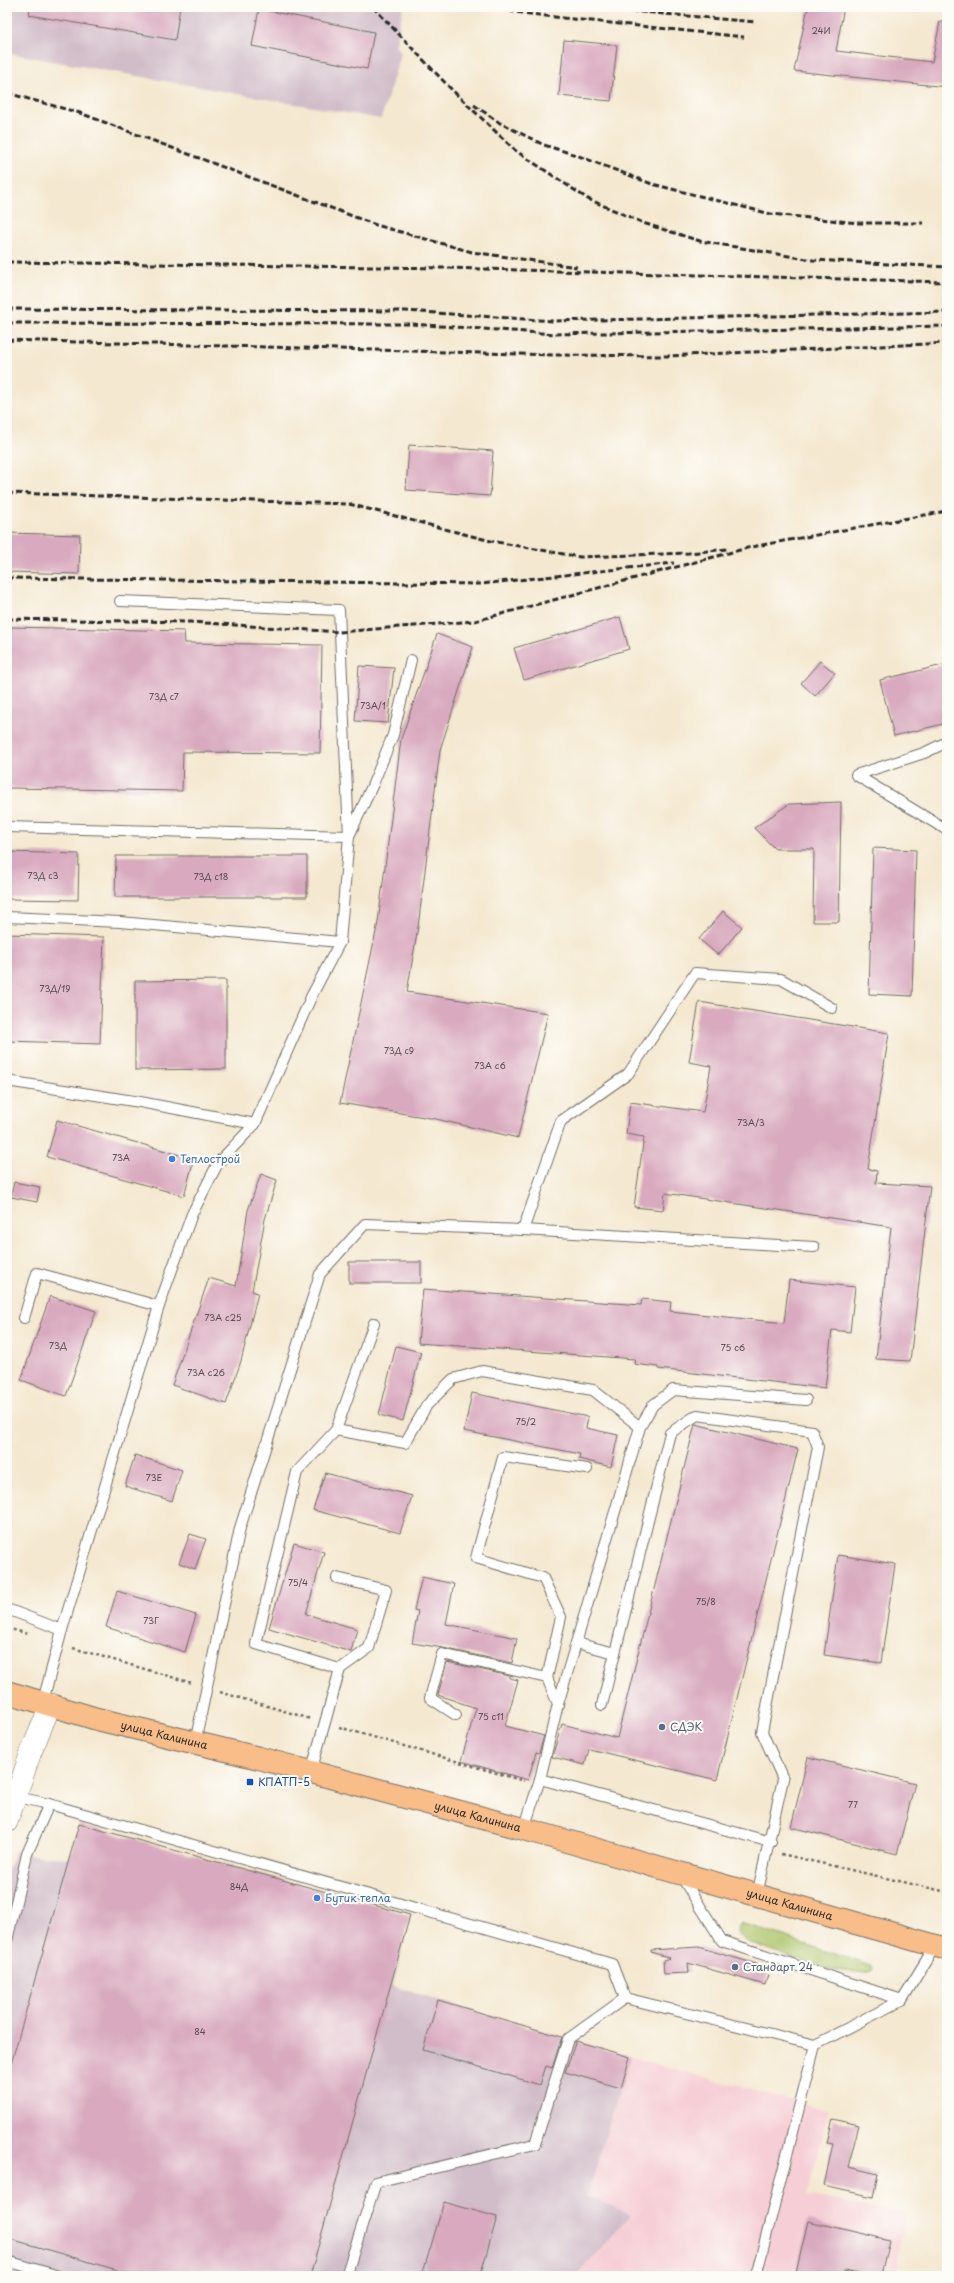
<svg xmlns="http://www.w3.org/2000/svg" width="954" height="2283" viewBox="0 0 954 2283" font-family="'Playpen Sans',sans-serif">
  <rect width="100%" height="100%" fill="#fdfcf7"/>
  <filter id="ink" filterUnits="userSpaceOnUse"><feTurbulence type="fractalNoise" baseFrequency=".025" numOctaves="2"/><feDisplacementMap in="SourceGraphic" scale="8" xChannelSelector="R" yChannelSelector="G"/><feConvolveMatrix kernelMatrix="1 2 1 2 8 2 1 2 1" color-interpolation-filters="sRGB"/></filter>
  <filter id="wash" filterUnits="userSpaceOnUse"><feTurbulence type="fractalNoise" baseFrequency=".012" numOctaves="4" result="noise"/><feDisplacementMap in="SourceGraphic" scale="16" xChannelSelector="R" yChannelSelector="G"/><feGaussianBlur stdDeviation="0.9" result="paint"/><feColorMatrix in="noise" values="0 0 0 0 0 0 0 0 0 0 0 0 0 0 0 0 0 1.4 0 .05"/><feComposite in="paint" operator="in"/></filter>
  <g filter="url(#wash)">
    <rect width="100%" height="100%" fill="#f4e8d0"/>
    <polygon fill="#f6cfd6" points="630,2057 829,2111 807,2195 905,2214 896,2276 576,2276 631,2214 587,2196"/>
    <g fill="#d1bdc9">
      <polygon points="7,7 403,7 396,44 401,53 381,119 7,53"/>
      <polygon points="14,1851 37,1856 69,1858 402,1951 392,1986 630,2057 587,2196 631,2214 576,2276 7,2276 7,1873"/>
    </g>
    <path fill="#adc469" stroke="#6c784a" d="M741 1923 872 1966 873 1970C852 1984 773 1950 748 1942L736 1933Z"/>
    <g id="blocks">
      <g fill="#d9aabf">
        <polygon points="30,7 180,7 175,40 29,15"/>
        <polygon points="808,7 844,7 836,51 932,62 940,22 947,22 947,87 794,71"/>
        <polygon points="259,9 374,32 367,69 252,46"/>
        <polygon points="564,40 617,45 611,101 559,96"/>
        <polygon points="409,445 493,451 490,496 406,490"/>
        <polygon points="7,533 80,535 79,574 7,572"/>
        <polygon points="620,617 629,649 524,680 514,648"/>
        <polygon points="11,627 184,631 185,643 322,645 320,753 183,752 182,791 8,788 7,640 10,640"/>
        <polygon points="437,634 473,647 440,750 418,927 407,992 548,1013 518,1138 436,1119 340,1103 378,922 401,739"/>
        <polygon points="820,661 835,673 815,696 801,683"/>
        <polygon points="947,664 947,723 894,736 880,680"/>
        <polygon points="359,666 394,668 388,723 355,721"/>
        <polygon points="841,802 839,922 813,922 814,849 775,849 754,828 789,804"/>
        <polygon points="873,848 916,850 912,996 869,994"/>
        <polygon points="7,852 79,854 78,900 7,899"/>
        <polygon points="116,856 307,856 307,897 115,897"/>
        <polygon points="723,911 742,927 718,955 699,939"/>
        <polygon points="7,934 104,937 100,1044 7,1041"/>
        <polygon points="226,980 226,1069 135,1070 135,981"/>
        <polygon points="699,1002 889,1033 868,1169 877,1171 876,1183 930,1186 910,1361 876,1359 891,1227 665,1193 663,1210 634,1207 644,1137 626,1134 630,1102 703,1112 711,1066 689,1062"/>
        <polygon points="57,1120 194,1159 184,1196 47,1157"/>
        <polygon points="261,1174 277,1180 265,1219 252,1291 258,1293 241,1361 226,1404 172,1385 209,1278 236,1286 248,1210"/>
        <polygon points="14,1182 40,1187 37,1202 11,1197"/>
        <rect x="349" y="1262" width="72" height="21"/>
        <polygon points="789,1280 855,1287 850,1332 832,1330 825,1388 658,1369 658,1367 634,1364 635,1359 418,1343 423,1289 641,1305 642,1299 671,1302 670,1311 784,1323"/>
        <polygon points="50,1296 96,1311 66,1396 21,1380"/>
        <polygon points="396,1346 421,1352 403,1421 379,1415"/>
        <polygon points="472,1393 588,1417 586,1428 618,1435 611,1467 579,1459 580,1454 464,1431"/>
        <polygon points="695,1424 798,1449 717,1780 589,1749 585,1765 552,1757 562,1724 617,1738"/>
        <polygon points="135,1455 182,1470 172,1501 125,1486"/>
        <polygon points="325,1473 412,1496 400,1533 313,1510"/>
        <polygon points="190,1534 206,1539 195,1569 179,1563"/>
        <polygon points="294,1543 324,1552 306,1614 357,1629 351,1652 269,1628"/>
        <polygon points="838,1555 895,1564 881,1663 824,1655"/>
        <polygon points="422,1577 454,1584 446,1624 517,1638 512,1663 443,1648 412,1643 418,1611 414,1610"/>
        <polygon points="117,1591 196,1615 185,1652 106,1627"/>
        <polygon points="447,1662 510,1676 510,1678 518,1680 505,1726 544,1736 539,1753 536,1752 528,1780 461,1761 476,1708 438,1695"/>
        <polygon points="808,1757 915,1783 897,1854 791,1827"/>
        <polygon points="79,1824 410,1915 310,2276 138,2276 7,2238 7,2078"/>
        <polygon points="698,1947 770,1968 765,1985 688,1963 689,1973 664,1974 663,1960 670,1958 651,1952 651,1950"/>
        <polygon points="438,2000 562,2037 552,2068 546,2066 540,2085 423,2050"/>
        <polygon points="576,2041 630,2057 621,2088 565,2072"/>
        <polygon points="833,2119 859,2125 848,2167 878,2174 873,2197 824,2186 833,2143 827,2142"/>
        <polygon points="444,2202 497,2217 480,2276 422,2276"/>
        <polygon points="808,2221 889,2240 881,2276 866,2276 845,2271 843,2276 808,2276 796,2273"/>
      </g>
    </g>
  </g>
  <g filter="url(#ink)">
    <use href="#blocks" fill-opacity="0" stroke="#716d65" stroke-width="1"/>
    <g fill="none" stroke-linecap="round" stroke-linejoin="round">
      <defs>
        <g id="lane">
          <polyline points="120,601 339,610 349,836"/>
          <polyline points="947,742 924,753 856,775 947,830"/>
          <polyline points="7,827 349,836 340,942 312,995 255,1124 218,1163 192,1214 159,1306 62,1630 43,1701"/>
          <polyline points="350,834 373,784 393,735 411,660"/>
          <polyline points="7,917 120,922 340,942"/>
          <polyline points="7,1081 140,1102 255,1124"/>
          <polyline points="523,1230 814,1247"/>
          <polyline points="24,1318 37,1273 159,1306"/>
          <polyline points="336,1430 405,1443 427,1405 453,1379 482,1371 593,1390 640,1427"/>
          <polyline points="337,1578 386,1590 369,1648 340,1669"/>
          <polyline points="7,1609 62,1630"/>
          <polyline points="576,1643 615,1653"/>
          <polyline points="547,1678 561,1617 543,1578 476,1558 503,1457 587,1469"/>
          <polyline points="602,1705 670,1433 697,1415 812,1431 818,1447 762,1732 783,1779 757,1895"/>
          <polyline points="456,1715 430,1698 442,1654 547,1678 558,1704"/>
          <polyline points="195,1743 240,1528 320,1274 365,1224 523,1230 561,1121 628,1074 695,973 781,979 832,1008"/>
          <polyline points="311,1772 340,1669 256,1644 297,1472 336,1430 374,1323"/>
          <polyline points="540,1779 771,1842"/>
          <polyline points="13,1796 49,1804 612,1964 625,1998 815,2045"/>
          <polyline points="524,1829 540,1779 558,1704 640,1427 653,1405 673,1390 806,1400"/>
          <polyline points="681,1876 722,1941 902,2000"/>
          <polyline points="7,1941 27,1854 49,1804"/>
          <polyline points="7,2261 59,2276"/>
          <polyline points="346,2276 376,2182 535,2144 568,2039 625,1998"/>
          <polyline points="756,2276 815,2045 902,2000 935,1946"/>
        </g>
        <polyline id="street" points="7,1822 31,1752 51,1704"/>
        <g id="primary">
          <path id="s1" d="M7 1692 97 1719 259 1758 524 1829 947 1949"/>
        </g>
      </defs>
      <use href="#lane" stroke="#716d65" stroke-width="12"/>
      <use href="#street" stroke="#716d65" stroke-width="22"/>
      <use href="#primary" stroke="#716d65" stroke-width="24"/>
      <g stroke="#716d65" stroke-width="2.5" stroke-dasharray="3 3" stroke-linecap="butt">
        <polyline points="7,1628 28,1634"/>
        <polyline points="73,1648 192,1683"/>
        <polyline points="220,1692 311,1719"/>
        <polyline points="339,1727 524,1781"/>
        <polyline points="781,1854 947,1892"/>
      </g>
      <use href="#lane" stroke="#fff" stroke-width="10"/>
      <use href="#street" stroke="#fff" stroke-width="21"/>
      <use href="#primary" stroke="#f8bd88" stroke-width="22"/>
      <g stroke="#2b2b2b" stroke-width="3" stroke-dasharray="6 3" stroke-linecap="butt">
        <polyline points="373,7 453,91 516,151 588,199 646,224 700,241 813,260 947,267"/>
        <polyline points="500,7 514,12 563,18 744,37"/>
        <polyline points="586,7 755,22"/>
        <polyline points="7,93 80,113 376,225 472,252 577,267"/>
        <polyline points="474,105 500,123 544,145 576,155 652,184 771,214 859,223 923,223"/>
        <polyline points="7,262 447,268 947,282"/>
        <polyline points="7,309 406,311 554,321 947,312"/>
        <polyline points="7,323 411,324 555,334 947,326"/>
        <polyline points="7,340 557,355 666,356 947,343"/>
        <polyline points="7,493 349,504 491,541 580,557 689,553 727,549"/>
        <polyline points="7,578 481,584 674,563"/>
        <polyline points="7,619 191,622 339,632 475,621 751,547 947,511"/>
      </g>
    </g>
  </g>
  <g fill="#3f7fe0" stroke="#fdfcf7" stroke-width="1.5">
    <circle cx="172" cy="1159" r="4"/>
    <circle cx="317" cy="1898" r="4"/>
  </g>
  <g fill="#5c6f8a" stroke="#fdfcf7" stroke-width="1.5">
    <circle cx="662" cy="1727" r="4"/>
    <circle cx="735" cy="1967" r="4"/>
  </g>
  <rect fill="#1a4fb4" stroke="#fdfcf7" stroke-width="1.5" x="246" y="1778" width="8" height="8" rx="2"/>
  <g text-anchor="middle" stroke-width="4" stroke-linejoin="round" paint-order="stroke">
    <g font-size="9" fill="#564b50">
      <text x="821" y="34">24И</text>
      <text x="164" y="700">73Д с7</text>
      <text x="373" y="709">73А/1</text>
      <text x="43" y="879">73Д с3</text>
      <text x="211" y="880">73Д с18</text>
      <text x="55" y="992">73Д/19</text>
      <text x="399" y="1054">73Д с9</text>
      <text x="490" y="1069">73А с6</text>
      <text x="751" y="1126">73А/3</text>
      <text x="121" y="1161">73А</text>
      <text x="223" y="1321">73А с25</text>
      <text x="58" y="1349">73Д</text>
      <text x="733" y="1351">75 с6</text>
      <text x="206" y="1376">73А с26</text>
      <text x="526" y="1425">75/2</text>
      <text x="154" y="1481">73Е</text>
      <text x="298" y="1586">75/4</text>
      <text x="706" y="1605">75/8</text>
      <text x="151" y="1624">73Г</text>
      <text x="491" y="1720">75 с11</text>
      <text x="853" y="1808">77</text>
      <text x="239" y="1890">84Д</text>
      <text x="200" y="2035">84</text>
    </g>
    <g font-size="11" fill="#366cbe" stroke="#fdfcf7" text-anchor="start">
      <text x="180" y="1163">Теплострой</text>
      <text x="325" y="1902">Бутик тепла</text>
    </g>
    <g font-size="11" fill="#4e5e75" stroke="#fdfcf7" text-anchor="start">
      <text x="670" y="1731">СДЭК</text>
      <text x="743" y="1971">Стандарт 24</text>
    </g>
    <g font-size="11" fill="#2b2b2b" stroke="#fdfcf7">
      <text dy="4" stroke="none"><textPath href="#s1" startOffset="163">улица Калинина</textPath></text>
      <text dy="4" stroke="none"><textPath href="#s1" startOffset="487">улица Калинина</textPath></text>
      <text dy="4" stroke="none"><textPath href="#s1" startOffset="811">улица Калинина</textPath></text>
    </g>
    <g font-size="11" fill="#164399" stroke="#fdfcf7" text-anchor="start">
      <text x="258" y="1786">КПАТП-5</text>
    </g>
  </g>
  <rect width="954" height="2283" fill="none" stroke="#fdfcf7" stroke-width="24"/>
</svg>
